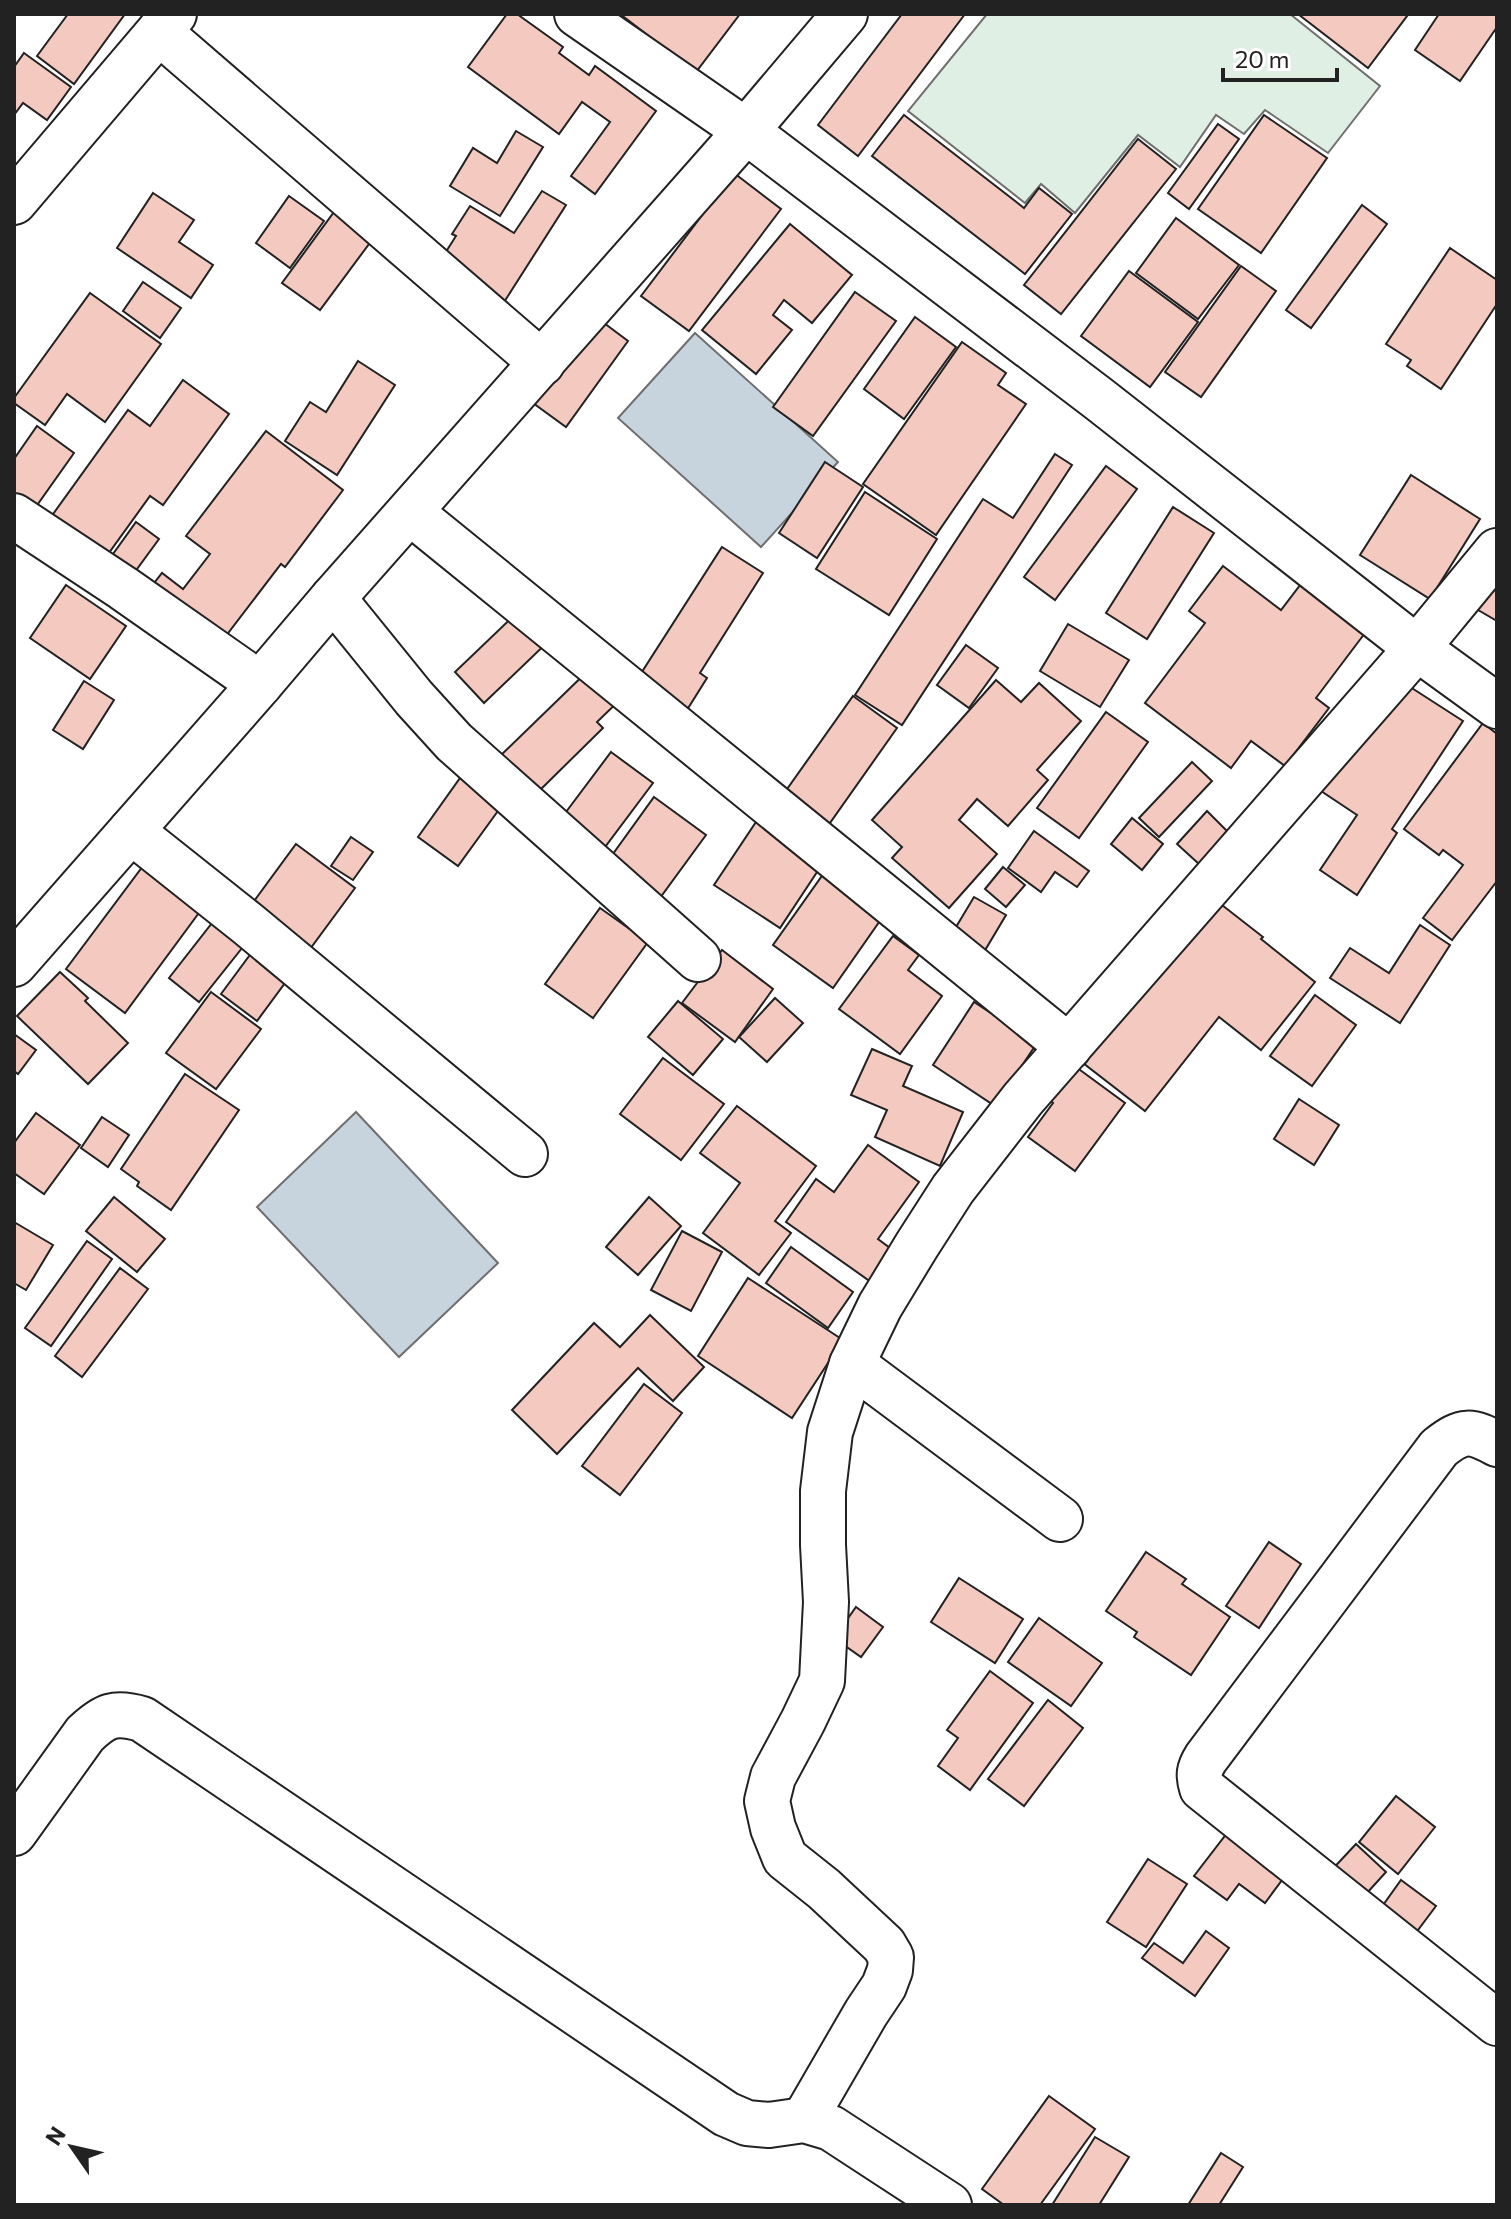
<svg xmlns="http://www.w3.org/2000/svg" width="1511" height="2219" viewBox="0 0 1511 2219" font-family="Commissioner,sans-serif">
  <rect width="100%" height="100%" fill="#fff"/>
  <polygon fill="#e0efe3" stroke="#6f6f6f" stroke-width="2" points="987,14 1290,14 1380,86 1328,153 1265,110 1244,134 1216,115 1180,167 1138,135 1075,213 1041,184 1025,203 908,111"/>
  <g fill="#c7d3dd" stroke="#6f6f6f" stroke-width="2">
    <polygon points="695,333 838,462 761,547 618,418"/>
    <polygon points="356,1112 498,1263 399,1357 257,1207"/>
  </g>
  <g fill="#f3c9c0" stroke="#222" stroke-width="2">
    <polygon points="68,14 125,14 74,84 37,56"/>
    <polygon points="507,14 517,14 563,47 559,53 589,75 595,66 656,111 595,194 571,176 610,122 582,102 559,134 468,67"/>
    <polygon points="620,14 740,14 696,72"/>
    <polygon points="902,14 965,14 858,156 818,125"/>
    <polygon points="1298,14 1405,14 1407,16 1368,68"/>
    <polygon points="1439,14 1497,14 1497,27 1460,81 1415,50"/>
    <polygon points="24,53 71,87 47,120 23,103 14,115 14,67"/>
    <polygon points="904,115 1024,208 1039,188 1072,214 1025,274 872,156"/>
    <polygon points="1264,115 1327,158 1261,253 1198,209"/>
    <polygon points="1218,124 1239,139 1189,209 1168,193"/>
    <polygon points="516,131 543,147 500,216 450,186 473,148 497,163"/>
    <polygon points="1138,139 1176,169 1061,314 1024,285"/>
    <polygon points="734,173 781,209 689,331 641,296"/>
    <polygon points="542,191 566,205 499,310 435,269 456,236 452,234 470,206 514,233"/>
    <polygon points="153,193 194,220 179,242 213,265 191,298 117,248"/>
    <polygon points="289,196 324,221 290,268 256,243"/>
    <polygon points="1362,205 1387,224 1311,328 1286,310"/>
    <polygon points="334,212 372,240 320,310 282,283"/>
    <polygon points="1176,218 1239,265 1198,319 1136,273"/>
    <polygon points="790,224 852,275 812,323 784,300 773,315 792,330 756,374 702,330"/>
    <polygon points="1450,248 1497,280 1497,304 1441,389 1407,366 1411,360 1386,344"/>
    <polygon points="1241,266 1276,291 1201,397 1165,372"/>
    <polygon points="1129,271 1198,322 1150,387 1081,336"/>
    <polygon points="143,282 181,308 160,338 123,311"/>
    <polygon points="855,292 896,321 813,436 773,407"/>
    <polygon points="90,293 161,344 105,422 67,394 45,425 14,403 14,398"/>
    <polygon points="596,317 628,341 566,427 533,403"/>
    <polygon points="915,317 956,347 904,419 864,389"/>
    <polygon points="962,342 1006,373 998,385 1026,404 936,535 863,484"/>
    <polygon points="358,361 395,385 337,475 285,441 310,402 326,412"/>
    <polygon points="183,380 229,414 163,505 150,496 98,568 43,528 128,410 150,426"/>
    <polygon points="37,426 74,453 28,518 14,508 14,459"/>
    <polygon points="266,431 343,490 285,567 281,564 222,641 151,587 162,573 183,589 210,554 186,536"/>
    <polygon points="1055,454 1072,465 902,725 855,695 983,499 1013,518"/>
    <polygon points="825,462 863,487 817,558 779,533"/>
    <polygon points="1106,466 1137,489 1055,600 1024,577"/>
    <polygon points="1411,475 1480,519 1430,599 1360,555"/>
    <polygon points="865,492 937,539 889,615 816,569"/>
    <polygon points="1173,507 1214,533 1147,639 1106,613"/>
    <polygon points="136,522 159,539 126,584 103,568"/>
    <polygon points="1497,540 1497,621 1461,600"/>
    <polygon points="722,547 763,573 700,673 707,678 680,721 631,689"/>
    <polygon points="1223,566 1281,610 1304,580 1368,629 1316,698 1329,708 1285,766 1251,741 1231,768 1145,703 1205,623 1189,611"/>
    <polygon points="66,585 126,626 90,679 30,638"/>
    <polygon points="526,604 555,635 484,703 455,672"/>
    <polygon points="1068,624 1129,660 1100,707 1040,671"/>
    <polygon points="966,645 998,668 969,708 937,685"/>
    <polygon points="597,662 627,693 597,722 603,728 535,795 499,757"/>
    <polygon points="1390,674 1463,721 1392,829 1397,833 1357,895 1320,870 1357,815 1315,787"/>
    <polygon points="996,680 1021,702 1039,683 1081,721 1037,770 1048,780 1008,826 977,799 959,820 997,854 949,908 892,858 902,847 872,820"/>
    <polygon points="84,681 114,700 83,749 53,730"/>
    <polygon points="853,696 897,728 825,830 780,799"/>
    <polygon points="1106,712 1148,742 1079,838 1037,808"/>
    <polygon points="1483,723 1497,734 1497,881 1452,940 1423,918 1463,865 1443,850 1439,855 1404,829"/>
    <polygon points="611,752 653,783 605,847 563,816"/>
    <polygon points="1192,762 1212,781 1159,837 1139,818"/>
    <polygon points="470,764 511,793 458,866 418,837"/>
    <polygon points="654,797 706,835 657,902 605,865"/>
    <polygon points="1207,811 1228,832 1199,864 1177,844"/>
    <polygon points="1132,818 1163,844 1142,870 1111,844"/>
    <polygon points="758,819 823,863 780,928 714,885"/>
    <polygon points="1034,831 1089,871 1077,887 1055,872 1041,892 1008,868"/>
    <polygon points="351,837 373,852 353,880 331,866"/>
    <polygon points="296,844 355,888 257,1021 221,994 269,929 246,912"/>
    <polygon points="146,862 204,906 125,1013 66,969"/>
    <polygon points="1003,867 1025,885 1006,907 985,889"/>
    <polygon points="824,873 884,915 833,988 773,945"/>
    <polygon points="1204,891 1263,937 1261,939 1315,982 1261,1050 1219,1017 1145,1111 1074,1056"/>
    <polygon points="974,897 1006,915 981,957 950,937"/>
    <polygon points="600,908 648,942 593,1018 545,984"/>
    <polygon points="223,909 254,933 199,1002 169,978"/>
    <polygon points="1420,925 1450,945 1400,1023 1330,978 1350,948 1389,973"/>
    <polygon points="893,936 919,955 908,970 942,996 900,1054 839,1009"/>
    <polygon points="722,950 773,989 735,1042 682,1003"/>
    <polygon points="60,972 88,998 85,1001 128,1043 88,1084 17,1016"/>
    <polygon points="211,992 261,1029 216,1089 166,1053"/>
    <polygon points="1315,995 1356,1025 1312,1086 1270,1056"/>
    <polygon points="775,998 803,1023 767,1062 739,1037"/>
    <polygon points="678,1001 723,1039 693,1075 648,1037"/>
    <polygon points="974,1002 1037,1043 995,1106 933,1065"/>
    <polygon points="14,1034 36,1050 18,1074 14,1071"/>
    <polygon points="872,1049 912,1066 903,1086 963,1112 940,1166 875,1137 887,1110 851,1095"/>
    <polygon points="1061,1056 1125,1103 1075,1171 1028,1137 1053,1103 1036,1090"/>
    <polygon points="663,1058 724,1104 681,1160 620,1114"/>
    <polygon points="185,1074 239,1110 171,1210 137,1186 139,1182 121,1169"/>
    <polygon points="1299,1099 1339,1125 1314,1165 1274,1139"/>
    <polygon points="737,1106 816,1166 775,1221 791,1233 759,1275 703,1233 740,1183 700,1153"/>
    <polygon points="36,1113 80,1145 44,1194 14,1173 14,1143"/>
    <polygon points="102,1117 129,1135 108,1167 81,1148"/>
    <polygon points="868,1145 919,1182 878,1239 894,1251 871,1282 786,1222 816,1179 834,1192"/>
    <polygon points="114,1197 165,1239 137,1272 86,1231"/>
    <polygon points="649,1197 681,1226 638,1275 606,1247"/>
    <polygon points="14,1222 53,1245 26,1290 14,1283"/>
    <polygon points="682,1231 722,1252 691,1311 651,1290"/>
    <polygon points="87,1241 112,1259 51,1346 25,1328"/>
    <polygon points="791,1247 853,1292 828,1328 766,1283"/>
    <polygon points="120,1268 148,1289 82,1377 55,1356"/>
    <polygon points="748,1278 843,1340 792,1418 698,1356"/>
    <polygon points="650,1315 704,1367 673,1401 638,1368 557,1454 512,1410 594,1323 620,1347"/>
    <polygon points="644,1384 682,1413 620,1495 582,1466"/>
    <polygon points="1269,1542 1301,1564 1259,1628 1226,1606"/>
    <polygon points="1146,1552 1186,1579 1182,1584 1230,1617 1191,1675 1134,1637 1137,1632 1106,1611"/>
    <polygon points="959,1578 1023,1619 995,1663 931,1622"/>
    <polygon points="856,1607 883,1627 861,1657 834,1638"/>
    <polygon points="1039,1618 1102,1663 1071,1706 1008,1662"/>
    <polygon points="990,1671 1033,1703 970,1790 938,1766 958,1738 947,1730"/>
    <polygon points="1048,1700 1083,1728 1024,1806 988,1779"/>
    <polygon points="1396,1796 1435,1827 1398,1874 1359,1842"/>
    <polygon points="1231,1828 1288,1872 1265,1903 1239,1884 1227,1900 1194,1876"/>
    <polygon points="1356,1844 1386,1872 1357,1904 1327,1875"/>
    <polygon points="1148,1859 1187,1884 1146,1947 1107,1922"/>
    <polygon points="1401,1880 1436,1906 1400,1954 1366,1929"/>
    <polygon points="1206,1931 1229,1948 1195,1996 1142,1958 1154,1943 1183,1963"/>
    <polygon points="1049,2096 1095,2129 1040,2205 1004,2205 982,2189"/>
    <polygon points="1095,2137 1129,2157 1099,2205 1052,2205"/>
    <polygon points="1221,2153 1243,2167 1219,2205 1188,2205"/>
  </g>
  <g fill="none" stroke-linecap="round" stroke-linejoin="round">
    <defs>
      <g id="minor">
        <polyline points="577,14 746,131 1099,399 1417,648 1497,706"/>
        <polyline points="159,32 542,363"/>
        <polyline points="14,202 174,14"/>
        <polyline points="410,512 1069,1047"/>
        <polyline points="14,516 123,588 260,684"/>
        <polyline points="333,598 414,698 454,742 698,959"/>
        <polyline points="131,831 248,924 525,1154"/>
        <polyline points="852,1364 1060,1519"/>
        <path d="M1497 1444C1471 1430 1463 1429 1439 1448L1206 1758C1199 1769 1198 1775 1202 1788L1497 2023"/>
        <path d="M14 1833 85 1734C105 1715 115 1711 142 1719L726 2114 747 2123 769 2125 804 2120 831 2128 949 2205"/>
        <polyline points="804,2120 866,2013 884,1986 890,1970 891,1957 884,1945 824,1889 785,1858 773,1828 767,1801 773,1777 803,1721 822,1681 826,1602 823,1545 823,1491 830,1432 852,1364 880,1306 917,1245 953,1189 1023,1099 1417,648 1497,551"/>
      </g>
      <polyline id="major" points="14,964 260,684 333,598 746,131 845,14"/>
    </defs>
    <use href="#minor" stroke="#222" stroke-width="48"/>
    <use href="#major" stroke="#222" stroke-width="48"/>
    <use href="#minor" stroke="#fff" stroke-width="44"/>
    <use href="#major" stroke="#fff" stroke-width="44"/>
  </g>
  <rect width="1511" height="2219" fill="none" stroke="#222222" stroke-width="32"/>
  <g transform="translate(72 2147) rotate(304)" stroke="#ffffff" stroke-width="6" paint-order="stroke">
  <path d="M0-6L14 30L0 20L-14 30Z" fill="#222222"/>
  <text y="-12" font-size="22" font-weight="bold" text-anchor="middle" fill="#222222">N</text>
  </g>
  <path d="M1223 68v12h114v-12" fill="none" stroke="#222222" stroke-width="4"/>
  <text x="1235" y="68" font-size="24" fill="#222222" stroke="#ffffff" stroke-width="6" paint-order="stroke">20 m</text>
</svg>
